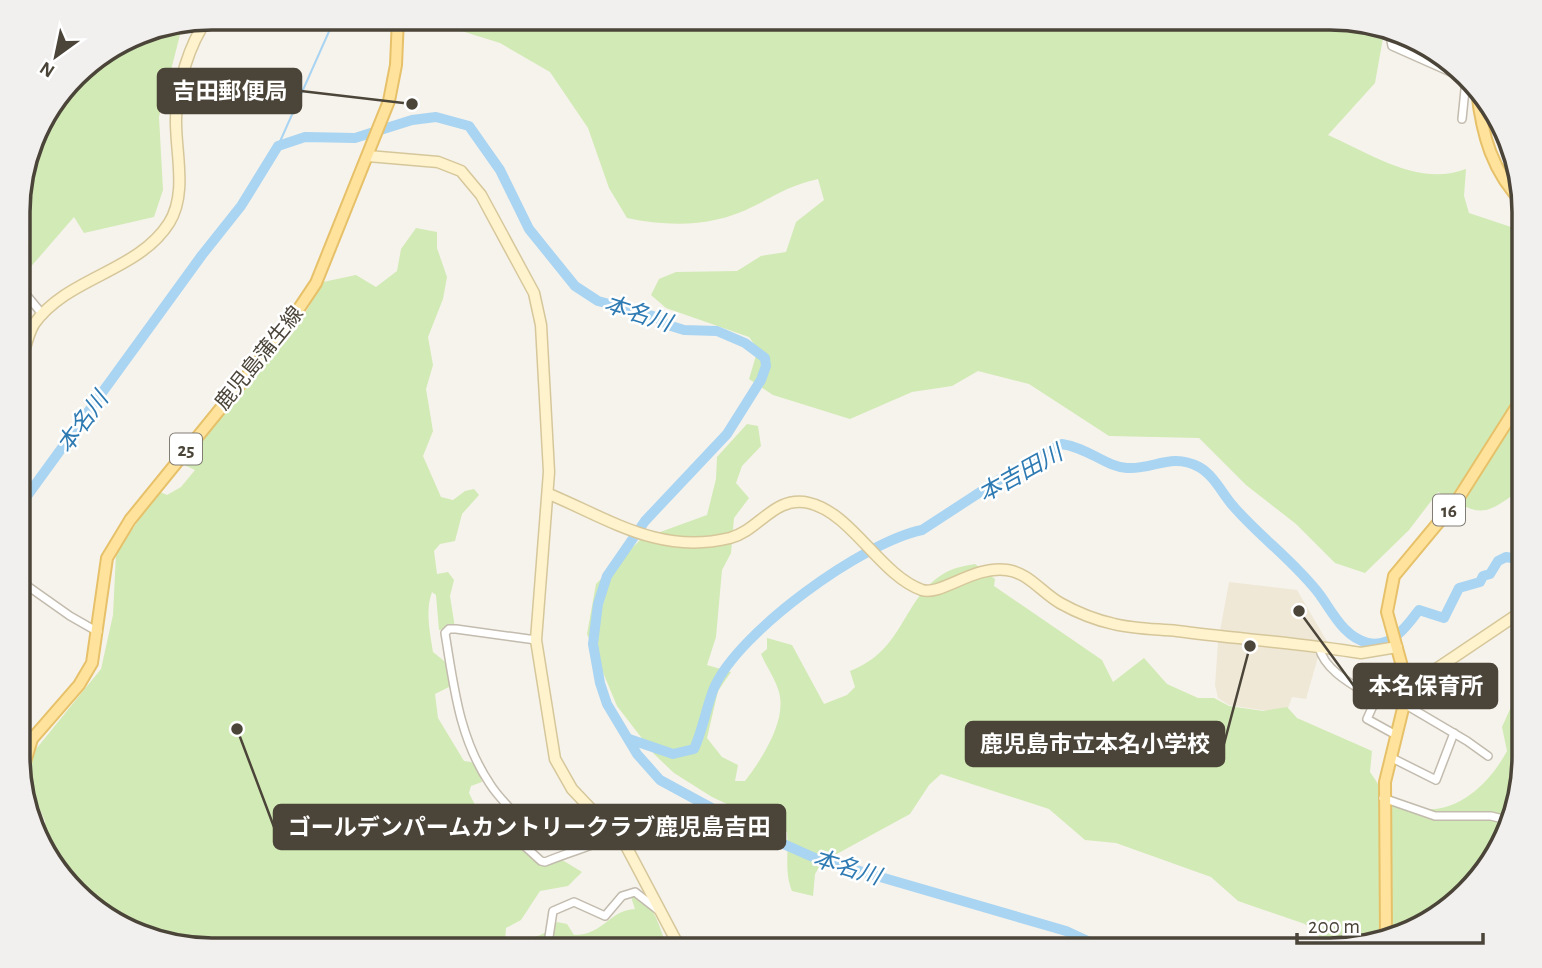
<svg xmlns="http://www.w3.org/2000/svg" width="1542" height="968" viewBox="0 0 1542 968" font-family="'Alegreya Sans','Noto Sans JP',sans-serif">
  <rect width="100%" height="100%" fill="#f6f3ec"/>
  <polygon fill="#efe8d6" points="1229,582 1297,590 1329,645 1283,640 1283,649 1315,653 1318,657 1306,699 1292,697 1286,714 1229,705 1218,698 1215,685 1218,642"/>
  <g fill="#d2eab5">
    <path d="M420 18H1331L1373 30 1383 38 1375 83 1328 135C1371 154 1419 187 1466 169L1464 196 1469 213 1511 227 1524 224V487C1482 518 1482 517 1438 492L1409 530 1365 573 1335 563 1296 524 1246 485 1199 438 1109 436 1029 384 978 371 952 386 912 392 850 419 773 395 749 379 758 349 749 337 666 308 651 295 659 279 676 272 737 271 761 256 786 252 796 222 824 200 818 179C789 186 780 193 754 206 714 227 670 227 627 218L609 188 588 128 550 72 500 43Z"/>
    <polygon points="183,23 159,117 163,190 154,217 84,233 74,217 28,270 19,299 19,187 38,125 83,66 138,32"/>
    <path d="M416 228 437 232V248L447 277 443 299 428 337 433 365 426 389 433 431 423 456 441 497 453 500 465 491 474 489 479 495 462 514 455 541 440 544 434 551 437 574 448 572 454 580 450 596 455 628 439 630 436 595 432 592C425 610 430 633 433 652L449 665 451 686 435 694 438 718 464 761 471 762 479 769 482 782 471 786 469 793 484 823 495 827 541 863 559 858 582 872 568 886 540 891 521 920 506 928 505 941 514 947C531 932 539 943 557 922L567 924 574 935C604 935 609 910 635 909L630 894C650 899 657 918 663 936V941L649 950H211L104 918 44 854 41 845 45 821 29 785 32 754 101 669 113 615 116 554 158 491 167 495 181 487 195 470 182 464 296 329 323 282 356 275 376 287 397 271 401 249Z"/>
    <path d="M747 424 758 426 761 446 742 466 736 483 749 498 734 518 731 553 722 570 716 637 707 665 731 672 718 691 707 738 722 757 738 765 735 781H745C762 759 789 718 778 689 774 677 766 666 761 654L767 649V638L792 645 824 704 847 695 855 687 850 671C905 650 902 599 943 574 952 568 964 566 975 564L995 579 994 586 1102 660 1113 682 1144 658 1167 684 1198 698H1214L1229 706 1263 711 1287 707 1297 718 1372 751 1370 772C1376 780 1382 792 1390 798 1395 802 1405 804 1411 806 1452 820 1489 785 1507 751L1502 727 1519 689 1524 693V769L1492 864 1428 924 1343 950H1333L1305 924 1238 901 1211 877 1116 843 1085 840 1049 809 941 774 929 785 910 814 822 862 815 874 813 896 792 891C784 872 789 851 787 832L712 797 674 773 654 754 617 706 587 634 596 584 641 539 707 515 716 479 717 457Z"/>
  </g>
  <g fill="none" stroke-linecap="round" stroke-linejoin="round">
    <polyline stroke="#a9d4f2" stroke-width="2" points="278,146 335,18"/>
    <g stroke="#a9d4f2" stroke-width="10">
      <polyline points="19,507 202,255 241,206 278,146 305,137 355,138 412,120 436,117 469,126 500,170 529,229 575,286 598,301 653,316 668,325 684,330 717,331 745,343 765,358 766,366 761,380 727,434 645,521 607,576 598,604 593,644 600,683 607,704 637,754 660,780 752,830 815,858 1066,931 1107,950"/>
      <path d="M629 739 673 754 694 749C703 729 706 708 714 688 738 632 863 542 922 530L1011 472 1062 444C1089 448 1106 467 1127 468 1153 470 1171 452 1199 467 1214 475 1223 495 1234 507 1261 538 1295 562 1320 595 1333 613 1344 637 1368 643 1392 648 1407 626 1419 610L1444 618 1459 588 1480 582 1483 576 1490 574 1498 561 1506 557 1524 560"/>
    </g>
    <defs>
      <g id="street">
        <polyline points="1390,35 1392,46 1464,78"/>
        <polyline points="1493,109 1500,137 1511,157"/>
        <polyline points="1462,119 1466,80"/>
        <polyline points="19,286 43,315"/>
        <polyline points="19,580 70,616 98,632"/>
        <path d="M536 640 456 629H449L445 633C454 687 459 738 490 784 498 797 509 806 518 818V840L541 861 545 862C569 852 593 846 616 835"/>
        <path d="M1319 647C1324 670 1353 685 1371 696L1376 699 1407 694"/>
        <polyline points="1376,699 1367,719 1396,735"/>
        <polyline points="1406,705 1467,741 1488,756"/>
        <polyline points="1390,757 1436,780 1454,733"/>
        <polyline points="1383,798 1435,816 1491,816 1507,820"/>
        <polyline points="549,937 553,911 574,902 605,916 622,896 635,892 658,910"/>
      </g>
      <g id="secondary">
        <polyline points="368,156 438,162 461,171 481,195 534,293 541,325 549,472 536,640 555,759 572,789 626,846 681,950"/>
        <path d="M19 370C24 356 26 337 34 324 67 277 138 272 169 223 188 193 175 151 176 118 177 85 189 44 208 18"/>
        <path d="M549 494C611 520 660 555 730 538 760 530 774 495 809 503 852 513 880 575 922 590 941 596 974 565 1007 570 1029 573 1041 592 1060 603 1076 612 1096 620 1114 624 1134 629 1156 629 1177 631 1238 639 1300 643 1361 653L1397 647"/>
        <polyline points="1408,688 1524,610"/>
      </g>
      <g id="primary">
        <path d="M1477 91C1482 135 1492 172 1524 204"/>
        <polyline points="19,782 32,739 79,685 92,663 107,558 130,520 286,328 316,283 389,101 396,65 398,18"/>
        <polyline points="1386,937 1385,782 1408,688 1387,612 1394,576 1458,499 1524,395"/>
      </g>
    </defs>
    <use href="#street" stroke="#c2bbae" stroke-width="10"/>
    <use href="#secondary" stroke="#d6c79b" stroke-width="13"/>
    <use href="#primary" stroke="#e6c16a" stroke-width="14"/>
    <use href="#street" stroke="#fff" stroke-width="7"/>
    <use href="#secondary" stroke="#fff3cd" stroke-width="10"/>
    <use href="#primary" stroke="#ffe39c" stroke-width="10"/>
  </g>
  <g text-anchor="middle" stroke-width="5" stroke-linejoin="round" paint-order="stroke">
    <g fill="#fff" stroke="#817c74" stroke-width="2">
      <rect x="170" y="433.5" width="32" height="31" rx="5"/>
      <rect x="1433" y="494.5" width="32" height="31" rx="5"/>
    </g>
    <g font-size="19" font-weight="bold" fill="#4b4439">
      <text x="186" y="456">25</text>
      <text x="1449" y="517">16</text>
    </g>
    <g font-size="21" fill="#4b4439" stroke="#fff">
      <text transform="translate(259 358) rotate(-51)" y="7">鹿児島蒲生線</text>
    </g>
    <g font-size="23" font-style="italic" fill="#2e7ab2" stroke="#fff">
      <text transform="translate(638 313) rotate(18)" y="8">本名川</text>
      <text transform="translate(82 422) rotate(-54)" y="8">本名川</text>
      <text transform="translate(1020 473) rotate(-29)" y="8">本吉田川</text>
      <text transform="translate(847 867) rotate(17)" y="8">本名川</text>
    </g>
  </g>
  <path d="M0 0H1542V968H0ZM212 30H1330A182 182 0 0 1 1512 212V756A182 182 0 0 1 1330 938H212A182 182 0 0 1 30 756V212A182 182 0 0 1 212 30Z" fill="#f1f0ef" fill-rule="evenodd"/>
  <path fill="none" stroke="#4b4439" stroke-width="3.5" d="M212 30H1330A182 182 0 0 1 1512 212V756A182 182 0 0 1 1330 938H212A182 182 0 0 1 30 756V212A182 182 0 0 1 212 30Z"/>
  <path fill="none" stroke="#4b4439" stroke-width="2.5" d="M412 104L301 91M1299 611L1354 686M1250 646L1224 744M237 729L274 827"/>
  <g fill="#4b4439" stroke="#fff" stroke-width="2.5">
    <circle cx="412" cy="104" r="7"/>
    <circle cx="1299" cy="611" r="7"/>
    <circle cx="1250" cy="646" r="7"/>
    <circle cx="237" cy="729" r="7"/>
  </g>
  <g fill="#4b4439" stroke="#4b4439" stroke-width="2.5">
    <rect x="158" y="69" width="143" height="44" rx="7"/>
    <rect x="1354" y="664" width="143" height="44" rx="7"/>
    <rect x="966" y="722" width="258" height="44" rx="7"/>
    <rect x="274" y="805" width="511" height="44" rx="7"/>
  </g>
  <g font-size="23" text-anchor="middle" font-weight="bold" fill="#fff">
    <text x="230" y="99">吉田郵便局</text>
    <text x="1426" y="694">本名保育所</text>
    <text x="1095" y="752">鹿児島市立本名小学校</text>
    <text x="529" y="835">ゴールデンパームカントリークラブ鹿児島吉田</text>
  </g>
  <g transform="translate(56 56) rotate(213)" stroke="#ffffff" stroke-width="5" paint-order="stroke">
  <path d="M0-5L12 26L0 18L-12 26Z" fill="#4b4439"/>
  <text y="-10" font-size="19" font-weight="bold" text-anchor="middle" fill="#4b4439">N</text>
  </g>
  <path d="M1297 933v10h186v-10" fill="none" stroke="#4b4439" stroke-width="3.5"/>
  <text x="1308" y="933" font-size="21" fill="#4b4439" stroke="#ffffff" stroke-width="5" paint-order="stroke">200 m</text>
</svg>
